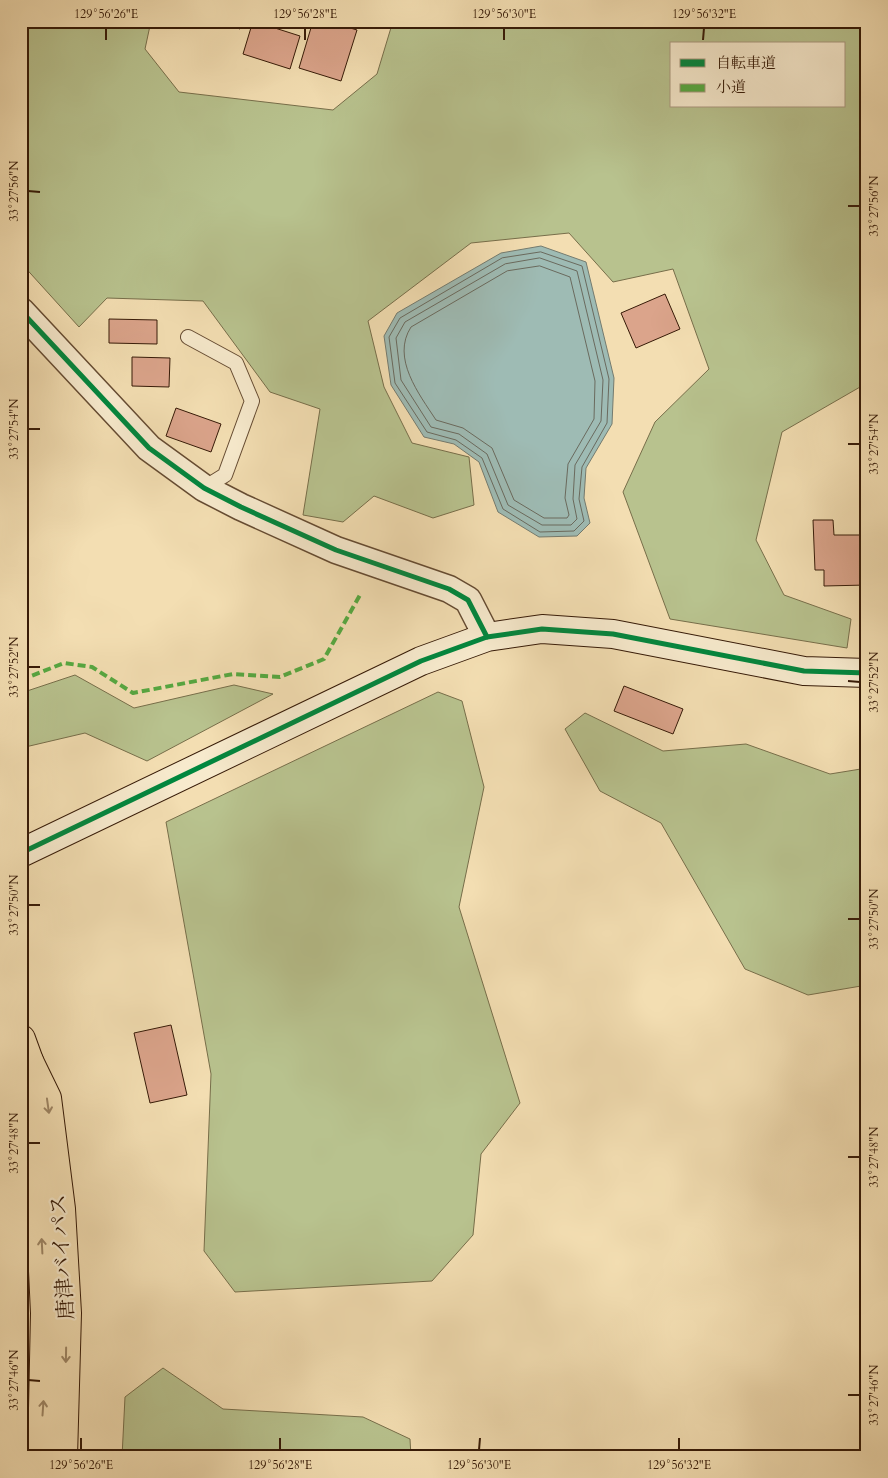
<svg xmlns="http://www.w3.org/2000/svg" width="888" height="1478" viewBox="0 0 888 1478" font-family="Cardo,'Noto Serif JP',serif">
  <rect width="100%" height="100%" fill="#f3deb2"/>
  <filter id="stains"><feTurbulence type="fractalNoise" baseFrequency=".004" numOctaves="4"/><feColorMatrix values="0 0 0 0 .2 0 0 0 0 .09 0 0 0 0 .02 0 0 0 .5 -.17"/></filter>
  <radialGradient id="worn" r=".72"><stop offset=".6" stop-color="#630" stop-opacity="0"/><stop offset="1" stop-color="#630" stop-opacity=".3"/></radialGradient>
  <g fill="#b8c28e" stroke="#776e4a" fill-rule="evenodd">
    <path d="M21 21H151L145 49 179 92 333 110 377 74 393 21H867V330L864 334 867 348V383L782 432 756 540 784 595 851 619 847 648 670 619 623 492 655 422 709 369 673 269 613 282 569 233 471 243 368 321 384 387 412 443 469 457 474 505 433 518 374 496 343 522 303 515 320 409 270 392 203 301 107 298 79 327 21 263ZM672 44H844V106H672Z"/>
    <polygon points="75,675 134,708 234,685 273,694 147,761 85,733 21,748 21,693"/>
    <polygon points="438,692 462,701 484,787 459,907 520,1103 481,1154 473,1235 432,1281 235,1292 204,1251 211,1074 166,822"/>
    <polygon points="585,713 663,751 746,744 830,774 867,768 867,985 808,995 745,969 661,823 600,791 565,729"/>
    <polygon points="163,1368 223,1409 363,1417 410,1439 411,1457 122,1457 125,1397"/>
  </g>
  <polygon fill="#9ebbb4" stroke="#747b6f" points="541,246 586,262 614,378 612,424 586,468 584,498 590,523 577,536 539,537 498,512 479,462 454,444 424,437 391,385 384,336 397,313 501,253"/>
  <g fill="none" stroke-linecap="round" stroke-linejoin="round">
    <g stroke="#6a6a5e" stroke-width="1">
      <polygon points="541,252 582,266 609,379 607,423 582,467 579,499 584,521 574,531 540,532 503,509 482,458 456,440 427,432 395,383 389,337 400,318 502,258"/>
      <polygon points="540,258 577,271 603,380 601,421 575,465 573,499 577,519 571,525 542,525 508,505 487,454 459,434 431,427 401,380 396,338 405,322 505,264"/>
      <path d="M540 266 570 277 595 381 594 419 568 464 565 498 569 515 567 518H544L514 500 492 448 463 428 436 420C419 394 391 358 411 327L507 271Z"/>
    </g>
  </g>
  <g fill="#dba48b" stroke="#361a07">
    <polygon points="217,21 242,21 240,29"/>
    <polygon points="253,21 300,36 290,69 243,54"/>
    <polygon points="313,21 327,21 357,30 341,81 299,68"/>
    <polygon points="665,294 680,329 636,348 621,313"/>
    <polygon points="109,319 157,320 157,344 109,343"/>
    <polygon points="132,357 170,358 169,387 132,386"/>
    <polygon points="176,408 221,424 211,452 166,436"/>
    <polygon points="813,520 833,520 834,535 867,535 867,585 824,586 824,570 815,570"/>
    <polygon points="624,686 683,709 673,734 614,711"/>
    <polygon points="171,1025 187,1095 150,1103 134,1033"/>
  </g>
  <g fill="none" stroke-linecap="round" stroke-linejoin="round">
    <defs>
      <polyline id="lane" points="188,337 236,363 252,401 225,475 204,488"/>
      <polyline id="street" points="21,311 149,448 204,488 241,507 336,550 449,589 468,600 487,637"/>
      <polyline id="secondary" points="21,853 421,661 487,637 542,629 613,634 804,671 867,673"/>
      <g id="highway">
        <polyline points="21,1039 29,1061 47,1098 61,1209 67,1313 63,1457"/>
        <polyline points="29,1061 26,1100 40,1208 45,1313 43,1408 38,1457"/>
      </g>
    </defs>
    <use href="#lane" stroke="#654b32" stroke-width="16"/>
    <use href="#street" stroke="#654b32" stroke-width="29"/>
    <use href="#secondary" stroke="#361a07" stroke-width="30"/>
    <use href="#highway" stroke="#361a07" stroke-width="30"/>
    <use href="#lane" stroke="#f7eacd" stroke-width="14"/>
    <use href="#street" stroke="#f7eacd" stroke-width="26"/>
    <use href="#secondary" stroke="#f7eacd" stroke-width="28"/>
    <use href="#highway" stroke="#f3deb2" stroke-width="28"/>
    <polyline stroke="#55a941" stroke-width="4" stroke-dasharray="8 4" stroke-linecap="butt" points="21,680 64,663 92,667 133,693 233,674 280,677 324,659 360,595"/>
    <defs>
      <g id="cycleway">
        <polyline points="21,311 149,448 204,488 241,507 336,550 449,589 468,600 487,637"/>
        <polyline points="21,853 421,661 487,637 542,629 613,634 804,671 867,673"/>
      </g>
    </defs>
    <use href="#cycleway" stroke="#f7eacd" stroke-width="8"/>
    <use href="#cycleway" stroke="#00873e" stroke-width="5"/>
  </g>
  <defs><path id="oneway-shaft" d="M-6 0H5M1.5-3L5.5 0L1.5 3" fill="none" stroke-width="1.6" stroke-linecap="round" stroke-linejoin="round" transform="scale(1.25)"/></defs>
  <g stroke="#9e8665">
    <use href="#oneway-shaft" transform="translate(48 1106) rotate(82)"/>
    <use href="#oneway-shaft" transform="translate(42 1246) rotate(-93)"/>
    <use href="#oneway-shaft" transform="translate(66 1355) rotate(91)"/>
    <use href="#oneway-shaft" transform="translate(43 1408) rotate(-86)"/>
  </g>
  <path fill="none" stroke="#361a07" stroke-width="2" d="M106 40V28M305 40V28M504 40V28M703 40 704 28M28 191 40 192M848 206H860M28 429H40M848 444H860M28 667H40M848 681 860 682M28 905H40M848 919H860M28 1143H40M848 1157H860M28 1380 40 1381M848 1395H860M81 1450V1438M280 1450V1438M479 1450 480 1438M679 1450V1438"/>
  <g text-anchor="middle" stroke-width="4.5" stroke-linejoin="round" paint-order="stroke">
    <g font-size="21" fill="#361a07" stroke="#f7eacd">
      <text transform="translate(62 1257) rotate(-94)" y="7">唐津バイパス</text>
    </g>
  </g>
  <rect width="888" height="1478" fill="none" stroke="#f3deb2" stroke-width="55"/>
  <rect x="670" y="42" width="175" height="65" fill="#f7eacd" stroke="#aa977e"/>
  <rect x="680" y="59" width="25" height="8" fill="#00873e" stroke="#aa977e"/>
  <text x="716" y="68" font-size="15" fill="#361a07">自転車道</text>
  <rect x="680" y="84" width="25" height="8" fill="#55a941" stroke="#aa977e"/>
  <text x="716" y="92" font-size="15" fill="#361a07">小道</text>
  <rect x="28" y="28" width="832" height="1422" fill="none" stroke="#361a07" stroke-width="2"/>
  <g font-size="12" text-anchor="middle" fill="#361a07">
    <text x="106" y="18">129°56'26"E</text>
    <text x="305" y="18">129°56'28"E</text>
    <text x="504" y="18">129°56'30"E</text>
    <text x="704" y="18">129°56'32"E</text>
    <text transform="translate(14 191) rotate(-90)" y="4">33°27'56"N</text>
    <text transform="translate(874 206) rotate(-90)" y="4">33°27'56"N</text>
    <text transform="translate(14 429) rotate(-90)" y="4">33°27'54"N</text>
    <text transform="translate(874 444) rotate(-90)" y="4">33°27'54"N</text>
    <text transform="translate(14 667) rotate(-90)" y="4">33°27'52"N</text>
    <text transform="translate(874 682) rotate(-90)" y="4">33°27'52"N</text>
    <text transform="translate(14 905) rotate(-90)" y="4">33°27'50"N</text>
    <text transform="translate(874 919) rotate(-90)" y="4">33°27'50"N</text>
    <text transform="translate(14 1143) rotate(-90)" y="4">33°27'48"N</text>
    <text transform="translate(874 1157) rotate(-90)" y="4">33°27'48"N</text>
    <text transform="translate(14 1380) rotate(-90)" y="4">33°27'46"N</text>
    <text transform="translate(874 1395) rotate(-90)" y="4">33°27'46"N</text>
    <text x="81" y="1469">129°56'26"E</text>
    <text x="280" y="1469">129°56'28"E</text>
    <text x="479" y="1469">129°56'30"E</text>
    <text x="679" y="1469">129°56'32"E</text>
  </g>
  <rect width="100%" height="100%" filter="url(#stains)"/>
  <rect width="100%" height="100%" fill="url(#worn)"/>
</svg>
